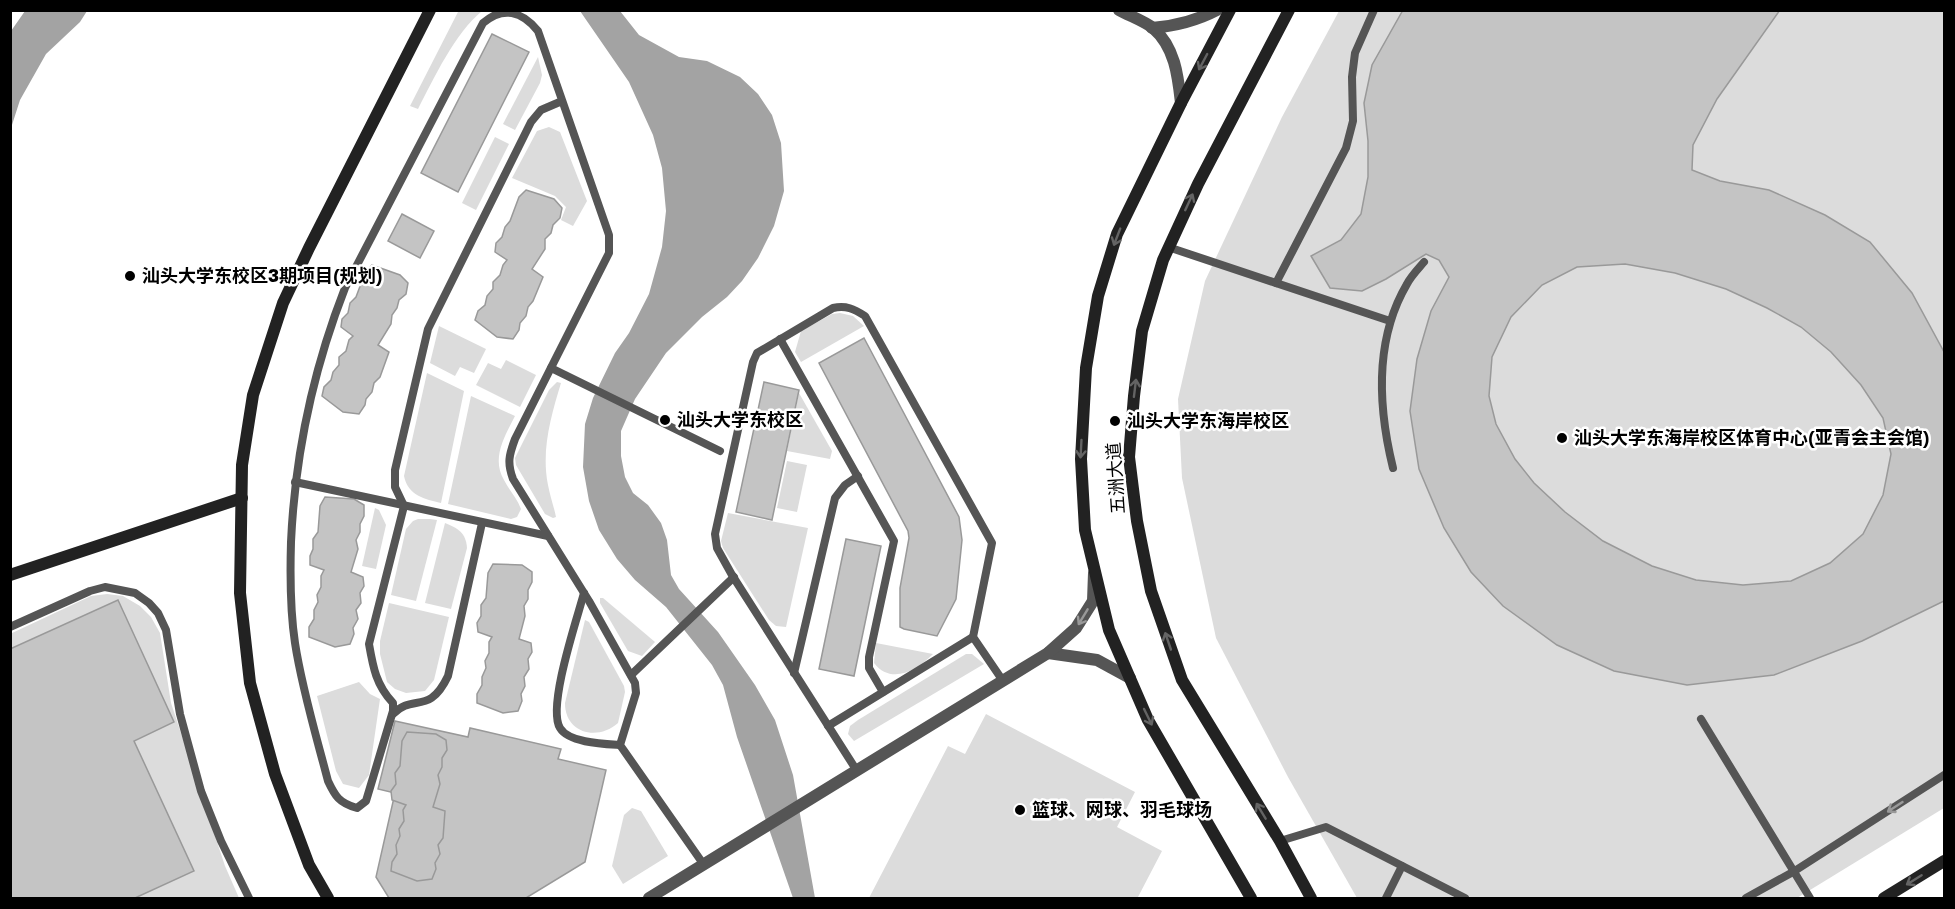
<svg xmlns="http://www.w3.org/2000/svg" width="1955" height="909" viewBox="0 0 1955 909" font-family="'Golos Text','Noto Sans SC',sans-serif">
  <rect width="100%" height="100%" fill="#fff"/>
  <g fill="#dcdcdc">
    <path d="M459 10 482 11C455 33 434 78 418 109L410 106Z"/>
    <polygon points="1339,11 1944,11 1944,808 1797,898 1357,898 1288,777 1216,638 1182,478 1178,399 1205,281 1282,117"/>
    <polygon points="538,57 542,75 540,83 515,130 503,124"/>
    <polygon points="549,127 560,132 587,201 573,226 561,220 566,207 555,196 512,178 537,131"/>
    <polygon points="495,137 509,144 476,210 462,203"/>
    <polygon points="840,313 853,316 864,326 801,362 795,352 801,331 832,314"/>
    <polygon points="439,326 486,349 474,373 460,367 455,376 430,363"/>
    <polygon points="506,360 536,375 520,407 476,385 488,363 501,369"/>
    <path d="M427 373 464 391 441 503C425 499 408 496 404 476Z"/>
    <path d="M557 382 561 383C551 416 541 450 548 485 550 496 554 507 556 517L553 518 545 514 516 465 515 458 549 390Z"/>
    <polygon points="799,393 832,451 830,459 787,451"/>
    <path d="M471 396 515 416C505 436 491 458 504 480 509 490 517 498 521 509L517 517 511 519 448 504Z"/>
    <polygon points="787,461 807,465 797,512 777,508"/>
    <polygon points="375,508 379,510 386,525 376,569 362,566"/>
    <polygon points="728,513 808,528 786,627 776,626 769,620 723,548 721,541"/>
    <polygon points="418,519 430,519 437,520 416,601 391,595 406,529 413,521"/>
    <path d="M445 523C458 528 466 533 467 548L451 609 425 603Z"/>
    <polygon points="107,594 123,596 140,606 151,617 160,633 171,703 225,866 239,898 135,898 194,871 134,741 174,722 118,600 11,649 10,634 91,596"/>
    <polygon points="600,598 603,598 655,642 642,656 628,651 600,603"/>
    <polygon points="389,603 449,617 434,680 425,691 406,693 395,689 387,682 380,654 380,641"/>
    <path d="M585 620 589 622 624 686 625 692 618 723C598 741 565 734 565 703Z"/>
    <path d="M876 643 933 654C916 671 891 685 874 663Z"/>
    <polygon points="966,654 972,654 984,664 854,741 848,734 850,726 858,720"/>
    <polygon points="359,682 370,694 380,699 369,775 359,788 343,784 336,771 317,696"/>
    <polygon points="986,714 1135,792 1117,827 1162,851 1138,897 1141,898 869,898 948,746 965,754"/>
    <polygon points="632,808 641,811 668,856 623,884 612,866 624,815"/>
  </g>
  <g fill="#a3a3a3">
    <polygon points="25,11 87,11 80,22 46,54 20,100 11,128 11,31"/>
    <polygon points="580,11 620,11 639,35 679,57 707,61 740,77 758,94 772,115 781,143 784,191 774,226 758,258 742,281 727,297 702,317 666,353 635,399 621,431 621,456 625,477 633,493 648,505 661,523 667,540 671,575 679,589 718,632 755,685 775,720 793,775 815,898 793,898 737,737 723,685 712,665 666,607 635,580 617,559 599,530 589,501 583,467 585,424 593,398 615,353 629,333 649,294 662,247 666,211 662,168 653,135 629,82"/>
  </g>
  <g fill="#c4c4c4" stroke="#999" stroke-width="1.5" fill-rule="evenodd">
    <path d="M1403 10H1780L1717 99 1693 145 1692 170 1720 181 1769 190 1825 215 1870 242 1912 293 1944 352V601L1862 641 1774 675 1687 685 1614 671 1557 645 1503 606 1471 572 1444 528 1419 469 1410 411 1417 359 1431 311 1449 277 1439 260 1426 254 1386 279 1362 291 1330 288 1311 256 1341 240 1361 214 1368 177V141L1364 103 1372 65ZM1625 264 1675 273 1726 289 1767 308 1801 327 1831 352 1861 385 1883 418 1891 454 1883 495 1863 534 1830 563 1791 581 1743 585 1696 580 1652 566 1603 541 1565 512 1534 483 1515 459 1496 424 1489 396 1492 357 1511 317 1542 285 1577 267Z"/>
    <polygon points="492,34 529,52 458,192 421,173"/>
    <polygon points="526,190 554,199 562,208 560,218 553,225 551,233 545,239 545,249 532,269 543,277 533,301 528,307 526,316 520,323 519,330 513,339 497,337 475,320 478,311 485,305 487,296 493,289 493,282 500,275 503,265 507,260 495,252 496,243 502,237 505,227 510,221 519,197"/>
    <polygon points="402,214 434,231 420,258 388,241"/>
    <polygon points="372,265 400,275 408,283 406,294 399,300 397,308 392,315 391,324 378,345 389,352 380,377 374,383 372,392 366,399 365,405 359,414 343,412 322,396 324,387 331,380 333,372 339,365 339,357 346,351 349,340 353,336 341,327 342,319 348,313 350,303 356,297 365,273"/>
    <polygon points="864,338 959,517 962,540 956,599 937,636 904,629 900,627 900,588 909,538 908,531 819,363"/>
    <polygon points="764,382 799,390 772,520 736,512"/>
    <polygon points="325,497 354,499 364,505 364,516 360,524 360,532 356,540 358,549 351,572 363,577 364,586 360,593 361,603 356,610 358,619 353,628 354,634 350,644 335,647 309,637 309,627 314,619 314,610 318,602 317,595 321,587 321,576 324,570 310,565 310,556 313,549 313,539 318,532 320,506"/>
    <polygon points="846,539 881,546 854,676 819,669"/>
    <polygon points="493,564 522,565 532,572 532,582 528,590 528,599 524,606 525,616 519,639 531,643 532,652 528,659 529,669 524,677 525,686 521,694 522,701 518,711 503,713 477,703 477,694 482,685 482,677 486,668 485,661 489,653 489,642 492,637 478,632 477,623 481,616 481,605 486,598 488,573"/>
    <polygon points="118,600 174,722 134,741 194,871 135,898 10,898 10,649"/>
    <polygon points="395,721 468,737 470,728 561,749 558,759 606,770 585,862 526,898 389,898 376,877 395,793 378,789"/>
    <polygon points="407,732 436,734 446,740 447,750 442,758 442,767 438,775 440,784 433,807 445,811 443,838 438,845 440,854 435,863 436,869 432,879 417,881 391,871 392,862 397,854 396,845 400,836 399,829 404,821 403,810 406,805 392,800 391,791 396,784 395,773 400,766 402,741"/>
  </g>
  <g fill="none" stroke-linecap="round" stroke-linejoin="round">
    <g stroke="#555" stroke-width="8">
      <path d="M562 101 541 110 531 122 428 329 395 470V487L404 506 369 644C373 667 376 685 393 703V711L366 801 357 808C339 803 335 796 328 781 316 735 302 689 295 643 290 610 290 575 291 542 295 454 313 370 345 288L483 23C503 6 522 11 538 31L609 235V253L515 439C509 455 507 463 513 479L589 601 635 683 636 693 620 745 704 865"/>
      <polyline points="1168,247 1390,321"/>
      <polyline points="1276,283 1346,148 1353,121 1352,77 1355,53 1374,10"/>
      <polyline points="780,339 894,541 869,657 869,668 883,692"/>
      <polyline points="551,368 720,451"/>
      <path d="M1393 468C1378 407 1374 340 1407 284 1411 276 1418 269 1424 262"/>
      <polyline points="295,482 548,536"/>
      <path d="M584 593C577 619 547 707 560 728 569 743 604 744 620 745"/>
      <polyline points="10,627 90,591 105,587 135,593 149,603 158,613 166,630 180,714 201,791 221,841 249,898"/>
      <polyline points="794,673 835,498 845,485 858,476"/>
      <polyline points="631,675 734,577"/>
      <path d="M393 714C413 693 429 716 448 676L482 523"/>
      <polyline points="1701,719 1810,898"/>
      <polyline points="828,726 973,637"/>
      <path d="M857 771 732 575 717 548 715 534 753 362 757 353 833 308C846 305 854 309 865 316L992 543 973 637 1003 681"/>
      <polyline points="1280,841 1326,827 1465,898"/>
      <polyline points="1386,898 1402,866"/>
      <polyline points="1746,898 1793,872 1944,775"/>
    </g>
    <g stroke="#555" stroke-width="12">
      <path d="M1119 10C1130 16 1144 21 1153 28 1175 47 1178 76 1181 103"/>
      <path d="M1152 28C1176 26 1196 21 1217 10"/>
      <polyline points="1048,653 1097,660 1130,678"/>
      <polyline points="649,898 1048,653 1076,628 1093,601 1094,573"/>
    </g>
    <g stroke="#222" stroke-width="12">
      <polyline points="1230,10 1181,103 1117,234 1098,296 1086,368 1081,459 1085,530 1109,630 1148,720 1251,898"/>
      <polyline points="1289,10 1198,184 1163,260 1142,331 1134,396 1129,457 1137,521 1151,591 1182,680 1280,841 1311,898"/>
      <polyline points="10,575 242,498"/>
      <polyline points="328,898 309,865 275,774 250,683 240,593 242,465 253,395 283,303 309,248 430,10"/>
      <polyline points="1884,898 1944,861"/>
    </g>
  </g>
  <defs><path id="oneway-shaft" d="M-6 0H5M1.5-3L5.5 0L1.5 3" fill="none" stroke-width="1.6" stroke-linecap="round" stroke-linejoin="round" transform="scale(1.5)"/></defs>
  <g stroke="#646464">
    <use href="#oneway-shaft" transform="translate(1203 62) rotate(118)"/>
    <use href="#oneway-shaft" transform="translate(1189 202) rotate(-65)"/>
    <use href="#oneway-shaft" transform="translate(1117 237) rotate(111)"/>
    <use href="#oneway-shaft" transform="translate(1135 388) rotate(-83)"/>
    <use href="#oneway-shaft" transform="translate(1081 449) rotate(93)"/>
    <use href="#oneway-shaft" transform="translate(1168 641) rotate(-109)"/>
    <use href="#oneway-shaft" transform="translate(1148 717) rotate(64)"/>
    <use href="#oneway-shaft" transform="translate(1261 811) rotate(-121)"/>
    <use href="#oneway-shaft" transform="translate(1914 880) rotate(148)"/>
  </g>
  <g stroke="#999">
    <use href="#oneway-shaft" transform="translate(1083 617) rotate(121)"/>
    <use href="#oneway-shaft" transform="translate(1895 807) rotate(147)"/>
  </g>
  <g fill="#000" stroke="#fff" stroke-width="2">
    <circle cx="130" cy="276" r="6"/>
    <circle cx="665" cy="420" r="6"/>
    <circle cx="1115" cy="421" r="6"/>
    <circle cx="1562" cy="438" r="6"/>
    <circle cx="1020" cy="810" r="6"/>
  </g>
  <g text-anchor="middle" stroke-width="5" stroke-linejoin="round" paint-order="stroke">
    <g font-size="18" font-weight="bold" fill="#000" stroke="#fff" text-anchor="start">
      <text x="142" y="282">汕头大学东校区3期项目(规划)</text>
      <text x="677" y="426">汕头大学东校区</text>
      <text x="1127" y="427">汕头大学东海岸校区</text>
      <text x="1574" y="444">汕头大学东海岸校区体育中心(亚青会主会馆)</text>
      <text x="1032" y="816">篮球、网球、羽毛球场</text>
    </g>
    <g font-size="18" fill="#000" stroke="#fff">
      <text transform="translate(1116 478) rotate(-94)" y="6">五洲大道</text>
    </g>
  </g>
  <rect width="1955" height="909" fill="none" stroke="#000000" stroke-width="24"/>
</svg>
